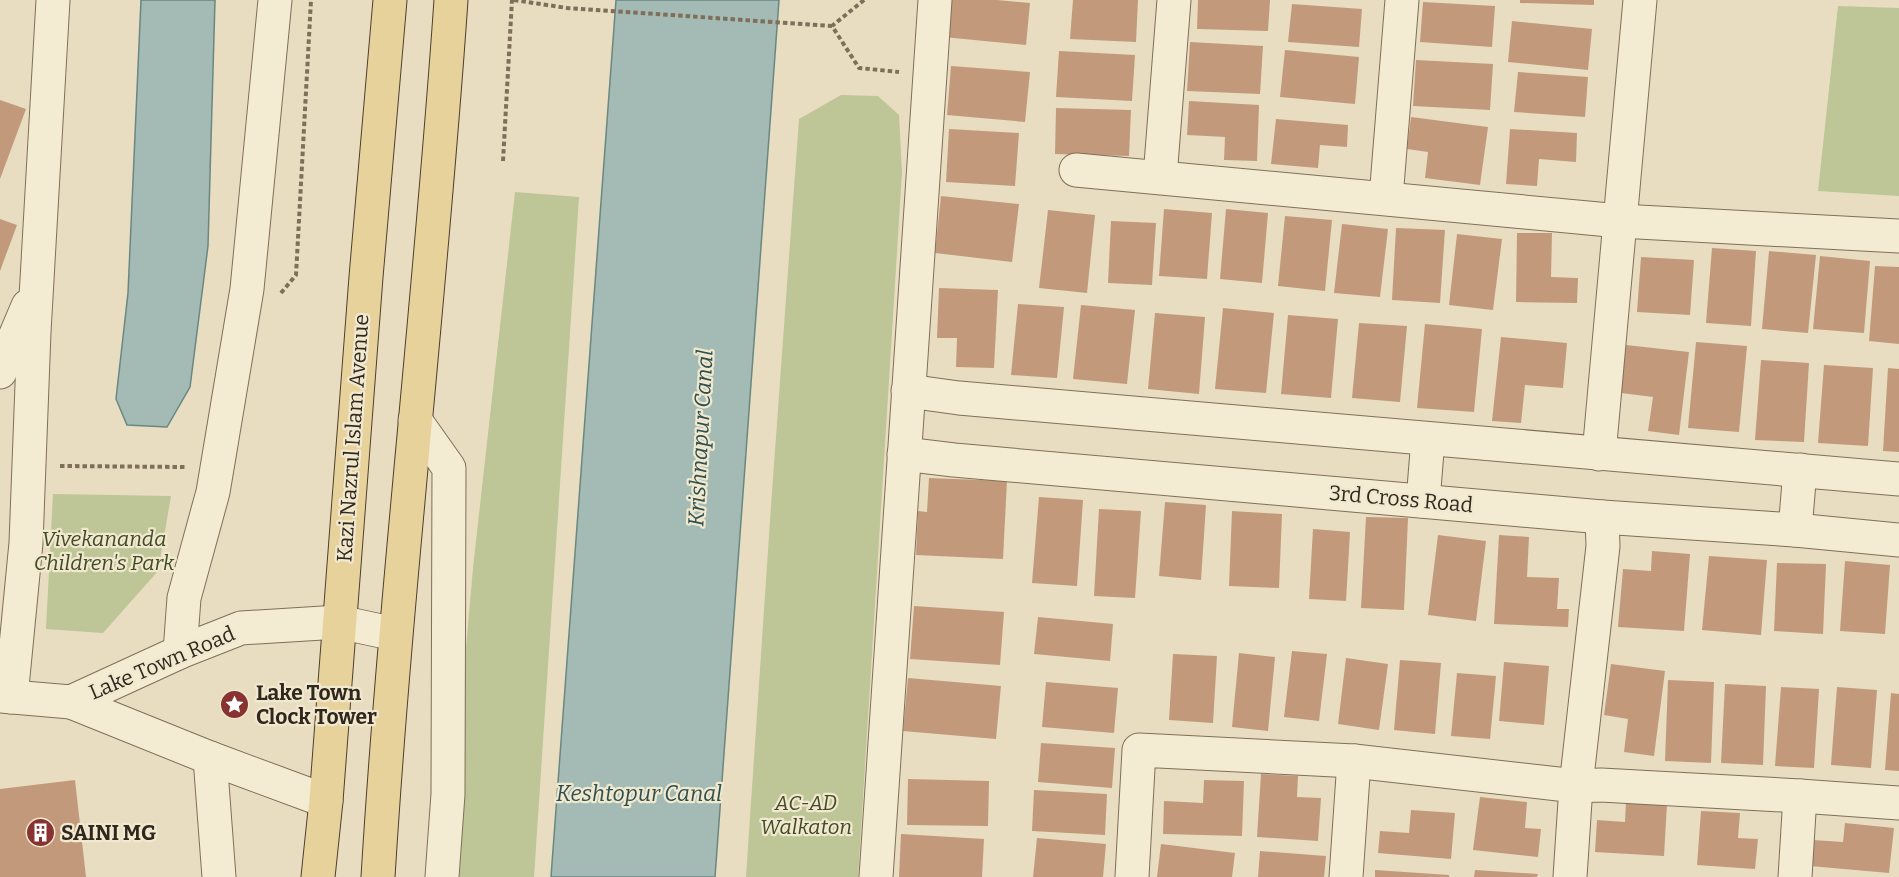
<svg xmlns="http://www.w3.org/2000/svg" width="1899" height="877" viewBox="0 0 1899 877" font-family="Bitter,serif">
  <rect width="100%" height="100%" fill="#e8ddc1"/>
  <g fill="#bec596">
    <polygon points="1838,6 1899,8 1899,196 1818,191"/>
    <polygon points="841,95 878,96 899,115 902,172 858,877 746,877 771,506 799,119"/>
    <polygon points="515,192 579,197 534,877 446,877 473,568"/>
    <polygon points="53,494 171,496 158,571 103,633 46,629"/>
  </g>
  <g fill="#a3bbb4" stroke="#6b8781" stroke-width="1.5">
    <polygon points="141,0 215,0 208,246 190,387 167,427 127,425 116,399 128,293"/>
    <polygon points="616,0 779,0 715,877 551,877"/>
  </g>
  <g fill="#c29a7b">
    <polygon points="947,0 997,0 1030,3 1026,45 943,37"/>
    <polygon points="1073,0 1138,0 1136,42 1070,39"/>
    <polygon points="1198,0 1270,0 1268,31 1197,29"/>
    <polygon points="1520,0 1594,0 1594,5 1520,3"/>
    <polygon points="1423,2 1495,6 1492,47 1420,42"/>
    <polygon points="1292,4 1362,9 1359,47 1288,42"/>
    <polygon points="1512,21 1592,29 1588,70 1508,62"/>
    <polygon points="1190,42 1263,46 1260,94 1187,91"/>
    <polygon points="1285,50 1359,57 1355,104 1280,97"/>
    <polygon points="1059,51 1135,55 1132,101 1056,97"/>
    <polygon points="1416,60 1493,64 1490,110 1413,106"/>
    <polygon points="951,66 1030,72 1025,122 947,115"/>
    <polygon points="1518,72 1588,77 1585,117 1514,112"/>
    <polygon points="0,100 26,109 0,179"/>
    <polygon points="1189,101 1259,105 1257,161 1224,160 1225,137 1187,135"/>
    <polygon points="1056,108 1131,110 1129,156 1055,154"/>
    <polygon points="1411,117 1488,127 1480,185 1425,178 1428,152 1407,149"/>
    <polygon points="1276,119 1348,125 1347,147 1320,145 1318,168 1271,164"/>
    <polygon points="949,129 1019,133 1015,186 946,182"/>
    <polygon points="1510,129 1577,133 1576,162 1539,159 1537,186 1506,184"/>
    <polygon points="941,196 1019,204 1012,262 935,253"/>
    <polygon points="1164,209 1212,213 1207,279 1159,276"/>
    <polygon points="1226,209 1268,213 1262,283 1220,279"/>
    <polygon points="1048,210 1095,215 1087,293 1039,288"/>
    <polygon points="1285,216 1332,220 1325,291 1278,286"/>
    <polygon points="0,219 17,225 0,271"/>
    <polygon points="1111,221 1156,223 1152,285 1108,283"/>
    <polygon points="1342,224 1388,229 1380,297 1334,293"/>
    <polygon points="1396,228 1445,230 1440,303 1392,300"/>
    <polygon points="1517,233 1552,233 1551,277 1578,278 1577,303 1516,302"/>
    <polygon points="1457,234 1502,239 1493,310 1449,305"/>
    <polygon points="1712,248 1756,251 1751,326 1706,323"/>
    <polygon points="1769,251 1816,255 1808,333 1762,329"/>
    <polygon points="1820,256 1870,261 1864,333 1813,329"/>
    <polygon points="1641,257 1694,260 1690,315 1637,312"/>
    <polygon points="1875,266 1899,267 1899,344 1869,341"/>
    <polygon points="939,288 998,290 994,368 956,367 957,338 937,338"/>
    <polygon points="1018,304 1064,307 1057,378 1011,375"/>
    <polygon points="1081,305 1135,310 1127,384 1073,379"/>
    <polygon points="1223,308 1274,313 1266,393 1215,389"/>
    <polygon points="1155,313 1205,317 1199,394 1148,389"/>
    <polygon points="1288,315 1338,319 1331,398 1281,394"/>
    <polygon points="1359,323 1407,326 1400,402 1352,398"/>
    <polygon points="1425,324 1482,329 1474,412 1417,408"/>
    <polygon points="1501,337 1567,343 1563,388 1525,385 1521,423 1492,421"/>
    <polygon points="1696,342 1747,346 1739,432 1688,428"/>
    <polygon points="1626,345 1689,352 1679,435 1648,431 1653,397 1621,393"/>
    <polygon points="1761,360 1809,363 1804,442 1755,440"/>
    <polygon points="1824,365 1873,368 1868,446 1818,443"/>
    <polygon points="1888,368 1899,369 1899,452 1883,451"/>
    <polygon points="929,478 1007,481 1003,559 916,555 918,511 927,512"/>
    <polygon points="1039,497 1083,500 1077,586 1032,583"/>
    <polygon points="1165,502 1206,505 1201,580 1159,576"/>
    <polygon points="1099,509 1141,511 1135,598 1094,596"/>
    <polygon points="1232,511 1282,514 1279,588 1229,586"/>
    <polygon points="1366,517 1408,518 1404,610 1361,608"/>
    <polygon points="1313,529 1350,532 1346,601 1309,599"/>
    <polygon points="1438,535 1486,541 1476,621 1428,615"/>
    <polygon points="1499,535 1529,537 1527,577 1559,578 1557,609 1569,609 1568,627 1494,624"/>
    <polygon points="1652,551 1690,554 1684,631 1618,627 1623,569 1651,571"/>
    <polygon points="1709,556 1767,560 1761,635 1702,630"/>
    <polygon points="1845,561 1890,565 1885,634 1840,631"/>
    <polygon points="1777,563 1826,564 1823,634 1774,631"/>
    <polygon points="914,606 1004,612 1000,665 910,659"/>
    <polygon points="1038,617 1113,624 1110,661 1034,654"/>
    <polygon points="1292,651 1327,654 1319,721 1284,717"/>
    <polygon points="1239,653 1275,657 1268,731 1232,727"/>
    <polygon points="1173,654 1217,656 1213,723 1169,720"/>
    <polygon points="1346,658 1388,664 1379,730 1338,724"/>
    <polygon points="1400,660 1441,663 1435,734 1394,730"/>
    <polygon points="1504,662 1549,666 1544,725 1499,721"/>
    <polygon points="1611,664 1665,671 1654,756 1624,752 1628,719 1604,715"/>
    <polygon points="1457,673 1496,676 1490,739 1451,736"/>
    <polygon points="908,678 1001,686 996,739 903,731"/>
    <polygon points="1668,680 1714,682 1711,763 1665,761"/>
    <polygon points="1046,682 1118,688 1114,733 1042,727"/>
    <polygon points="1725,684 1766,686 1763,765 1721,763"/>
    <polygon points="1781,687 1819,689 1814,768 1775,766"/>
    <polygon points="1837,687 1877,690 1871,768 1831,765"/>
    <polygon points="1891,693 1899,694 1899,771 1885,770"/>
    <polygon points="1041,743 1115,748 1112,788 1038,782"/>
    <polygon points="1261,774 1298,776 1297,797 1321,798 1318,841 1257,837"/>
    <polygon points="908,779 989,781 988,826 907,825"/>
    <polygon points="75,780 86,877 0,877 0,789"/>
    <polygon points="1204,780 1244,781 1242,836 1163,834 1164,801 1203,803"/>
    <polygon points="1034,790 1107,794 1105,835 1032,831"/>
    <polygon points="1480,797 1527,802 1525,828 1541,829 1538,857 1473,850"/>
    <polygon points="1626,802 1667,804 1664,856 1595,852 1597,820 1625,822"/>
    <polygon points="1411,810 1455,813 1451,859 1378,853 1380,831 1409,833"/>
    <polygon points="1701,811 1740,813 1738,838 1758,839 1755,869 1697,865"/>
    <polygon points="1845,823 1894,828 1889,873 1810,866 1813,840 1843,842"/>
    <polygon points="901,834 984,839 982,877 899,877"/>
    <polygon points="1037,838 1106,844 1103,877 1033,877"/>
    <polygon points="1161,844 1235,853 1232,877 1157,877"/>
    <polygon points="1260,851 1326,856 1324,877 1258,877"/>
    <polygon points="1375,870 1449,875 1449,877 1375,877"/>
    <polygon points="1475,870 1538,874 1537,877 1474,877"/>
  </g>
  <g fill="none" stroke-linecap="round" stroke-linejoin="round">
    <defs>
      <g id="minor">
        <polyline points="1076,170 1620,221 1899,236"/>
        <polyline points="1160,177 1174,0"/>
        <polyline points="1386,198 1402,0"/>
        <polyline points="0,372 28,306"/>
        <polyline points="1599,454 1640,0"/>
        <polyline points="11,697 26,543 34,332 53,0"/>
        <polyline points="1132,877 1139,750 1354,761 1576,786 1601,785 1800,796 1899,803"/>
        <polyline points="1346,877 1354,761"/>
        <polyline points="1570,877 1576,786 1603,546 1602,517"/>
        <polyline points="1795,877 1800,796"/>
      </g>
      <g id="tertiary">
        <polyline points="908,391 959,398 1899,479"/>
        <polyline points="415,420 449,468 448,794 442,877"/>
        <polyline points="904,454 954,460 1602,517 1795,530 1899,540"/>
        <polyline points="1423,501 1428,439"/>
        <polyline points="1795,530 1800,470"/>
        <polyline points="180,652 184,598 213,492 247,289 275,0"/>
        <polyline points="0,696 71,702 180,652 241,628 339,622 395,634"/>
        <polyline points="71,702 210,758 326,801"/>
        <polyline points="210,758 219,877"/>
        <polyline points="876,877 935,0"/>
      </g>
      <g id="primary">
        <polyline points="318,877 326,801 366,277 390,0"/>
        <path d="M378 877C396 584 431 293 451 0"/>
      </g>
    </defs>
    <use href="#minor" stroke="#7f6f5a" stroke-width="35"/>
    <use href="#tertiary" stroke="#7f6f5a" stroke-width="35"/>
    <use href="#primary" stroke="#4d3e2e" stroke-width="35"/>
    <g stroke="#7f6f5a" stroke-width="4" stroke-dasharray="4.5 3" stroke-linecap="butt">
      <polyline points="514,0 567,8 832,26"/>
      <polyline points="864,0 832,26 859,68 899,72"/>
      <polyline points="503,161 512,0"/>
      <polyline points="281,293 296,275 311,0"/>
      <polyline points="60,466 185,467"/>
    </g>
    <use href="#minor" stroke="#f4ebd3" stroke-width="33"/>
    <use href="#tertiary" stroke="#f4ebd3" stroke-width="33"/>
    <use href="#primary" stroke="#e8d29c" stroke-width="33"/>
  </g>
  <defs>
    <symbol id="sight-disc" viewBox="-11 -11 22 22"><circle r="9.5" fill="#883331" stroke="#f0e8cf"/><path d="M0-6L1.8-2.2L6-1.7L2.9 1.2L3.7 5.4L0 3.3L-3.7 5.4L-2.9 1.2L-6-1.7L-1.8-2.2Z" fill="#fff"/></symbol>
    <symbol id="building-disc" viewBox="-11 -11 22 22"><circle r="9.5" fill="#883331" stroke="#f0e8cf"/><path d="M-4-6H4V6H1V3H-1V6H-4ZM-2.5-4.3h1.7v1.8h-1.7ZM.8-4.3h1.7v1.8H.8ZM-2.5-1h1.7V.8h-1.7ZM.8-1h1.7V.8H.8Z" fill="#fff"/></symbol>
  </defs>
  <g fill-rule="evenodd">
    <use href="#sight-disc" x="218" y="688" width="33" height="33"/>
    <use href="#building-disc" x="24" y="816" width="33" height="33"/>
  </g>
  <g text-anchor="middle" stroke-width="4.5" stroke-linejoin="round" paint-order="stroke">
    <g font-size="21" fill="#31271d" stroke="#f0e8cf">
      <text transform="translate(353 438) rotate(-86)" y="7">Kazi Nazrul Islam Avenue</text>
      <text transform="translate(1401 499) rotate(5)" y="7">3rd Cross Road</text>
      <text transform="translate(162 663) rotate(-23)" y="7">Lake Town Road</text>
    </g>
    <g font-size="21" font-style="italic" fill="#414b26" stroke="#f0e8cf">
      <text x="104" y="546">Vivekananda<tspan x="104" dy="24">Children's Park</tspan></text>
      <text x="806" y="810">AC-AD<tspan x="806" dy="24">Walkaton</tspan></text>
    </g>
    <g font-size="21" font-weight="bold" fill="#31271d" stroke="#f0e8cf" text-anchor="start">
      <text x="256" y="700">Lake Town<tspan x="256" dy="24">Clock Tower</tspan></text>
      <text x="61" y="840">SAINI MG</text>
    </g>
    <g font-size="22" font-style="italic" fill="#2e4f4e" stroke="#f0e8cf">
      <text transform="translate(700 438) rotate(-87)" y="8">Krishnapur Canal</text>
      <text x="639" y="801">Keshtopur Canal</text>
    </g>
  </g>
</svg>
